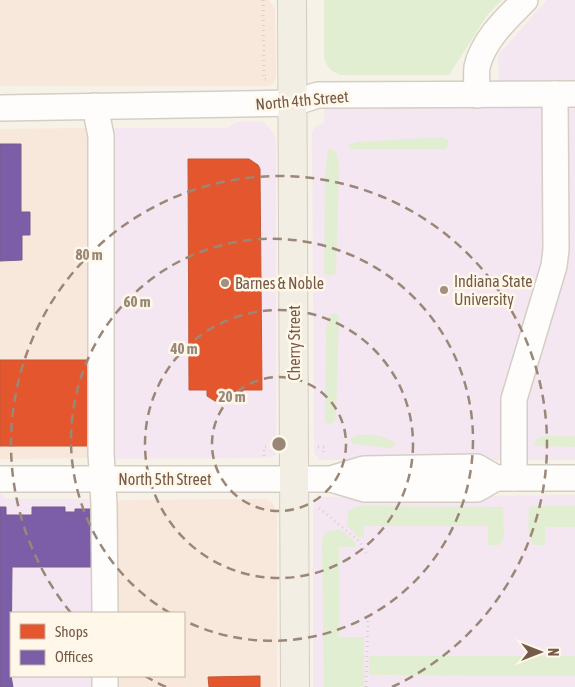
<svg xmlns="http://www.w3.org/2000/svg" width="575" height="687" viewBox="0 0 575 687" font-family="'Asap Condensed',sans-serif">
  <rect width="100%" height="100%" fill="#f7f2e8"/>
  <g fill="#f8e7db">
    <polygon points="0,0 269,0 275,10 276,76 274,83 270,86 0,86"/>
    <polygon points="92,128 93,458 0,459 0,129"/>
    <polygon points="266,499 274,504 277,514 277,687 112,687 112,676 184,676 184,613 112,613 116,504 121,500"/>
  </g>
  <g fill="#f4e7f1">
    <polygon points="547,0 575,0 575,88 499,84 498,55"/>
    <polygon points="575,99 575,460 320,460 314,453 312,132 315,126 324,123 324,102"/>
    <polygon points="260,121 265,123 271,130 274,135 276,144 276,455 269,458 114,459 110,456 110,130 114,128 228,128 235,122"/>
    <polygon points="0,493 6,499 86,499 95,503 99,613 11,613 11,676 99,676 99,687 0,687"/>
    <polygon points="575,495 575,687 313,687 313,513 314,503 318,499 326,497"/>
  </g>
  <g fill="#e1eed2">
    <path d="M324 0H502L488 14 449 75H340C331 71 326 67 324 57Z"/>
    <polygon points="443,137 449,142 446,149 350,149 348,145 357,142"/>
    <polygon points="328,149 336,151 339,166 336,274 329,276 324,274 325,177"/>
    <polygon points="334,313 339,315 336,414 335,421 329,424 325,422 326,329 328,317"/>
    <path d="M355 435C370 435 383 434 396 443L390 448 353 444 350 440Z"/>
    <polygon points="543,436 575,436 575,447 534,446 535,440"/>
    <polygon points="358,506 503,507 504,535 500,545 488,545 488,526 364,526 364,538 358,537 347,525 348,511"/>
    <path d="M532 506H575V527H545V545H533C526 534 529 520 529 508Z"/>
    <polygon points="335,530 341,530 355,542 356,547 339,547 339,637 364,637 364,687 324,687 322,541 325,532"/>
    <polygon points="369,656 575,656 575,676 369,675"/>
  </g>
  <g fill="#e4572e" stroke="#c35836">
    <polygon points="188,159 249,159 258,165 260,169 262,390 243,390 243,396 231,402 215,401 207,396 207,390 189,390"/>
    <rect x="0" y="360" width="91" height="86"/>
    <polygon points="260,676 260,687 209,687 208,677"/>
  </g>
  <g fill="#7b5ea7" stroke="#795d8a">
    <polygon points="0,144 21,144 21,212 30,212 30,235 22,235 22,260 0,261"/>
    <polygon points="0,507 6,507 6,515 32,515 32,507 65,507 65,512 75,512 75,509 95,509 95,567 12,567 11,676 13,687 0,687"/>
  </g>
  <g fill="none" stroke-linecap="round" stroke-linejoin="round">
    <defs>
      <g id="minor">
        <path d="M477 95C477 86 476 75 477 67 483 40 507 18 525 0"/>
        <polyline points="95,106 101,136 101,453 104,504 105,613"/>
        <polyline points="0,108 293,103 318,95 575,94"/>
        <polyline points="514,478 514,399 554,266 556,249 555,94"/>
        <polyline points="0,479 331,479 364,469 477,467 496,478 575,478"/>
        <polyline points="331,479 365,489 477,489 496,478"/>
        <polyline points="105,676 105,687"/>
      </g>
      <polyline id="major" points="292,0 295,687"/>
    </defs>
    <use href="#minor" stroke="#d5cec5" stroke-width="28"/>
    <use href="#major" stroke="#d5ccc4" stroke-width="30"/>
    <g stroke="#d9d2cb" stroke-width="3" stroke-dasharray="1 4" stroke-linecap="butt">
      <polyline points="263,0 264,79 267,79"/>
      <polyline points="318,447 324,447 323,455"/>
      <polyline points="264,456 264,447 269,447"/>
      <polyline points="319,508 360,542 368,556"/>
      <polyline points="366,687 368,620"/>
    </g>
    <use href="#minor" stroke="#fefdfc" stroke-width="25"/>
    <use href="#major" stroke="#f2eee4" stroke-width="28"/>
  </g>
  <g fill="none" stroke="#9b8777" stroke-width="2.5" stroke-dasharray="9 6">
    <circle cx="279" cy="444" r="67"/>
    <circle cx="279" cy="444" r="134"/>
    <path d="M170 613A201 201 0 1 1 185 621"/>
    <path d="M166 687A268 268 0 0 1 145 676M71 613A268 268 0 1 1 392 687"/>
  </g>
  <g fill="#a28f7f" stroke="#fff7e9" stroke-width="2">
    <circle cx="225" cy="283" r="5"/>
    <circle cx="444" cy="290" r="5"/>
  </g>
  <g text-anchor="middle" stroke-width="5" stroke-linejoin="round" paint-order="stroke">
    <g font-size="16" fill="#755a47" stroke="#fff7e9">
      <text transform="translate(302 100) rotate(-5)" y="6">North 4th Street</text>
      <text transform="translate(294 343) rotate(-90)" y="6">Cherry Street</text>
      <text x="165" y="485">North 5th Street</text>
    </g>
    <g font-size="16" fill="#755a47" stroke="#fff7e9" text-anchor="start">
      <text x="454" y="287">Indiana State<tspan x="454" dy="18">University</tspan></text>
      <text x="235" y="289">Barnes &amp; Noble</text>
    </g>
  </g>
  <circle cx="279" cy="444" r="8" fill="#9b8777" stroke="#fff7e9" stroke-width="2.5"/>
  <g font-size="15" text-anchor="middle" font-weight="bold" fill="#9b8777" stroke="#fff7e9" stroke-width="5" stroke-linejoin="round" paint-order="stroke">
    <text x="89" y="260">80 m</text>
    <text x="137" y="307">60 m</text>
    <text x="184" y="354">40 m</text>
    <text x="232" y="402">20 m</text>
  </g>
  <rect x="10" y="612" width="175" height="65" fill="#fff7e9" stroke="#c8b8a8"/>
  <rect x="20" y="624" width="25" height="15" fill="#e4572e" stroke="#c8b8a8"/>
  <text x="55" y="637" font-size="15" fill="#755a47">Shops</text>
  <rect x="20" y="650" width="25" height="15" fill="#7b5ea7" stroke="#c8b8a8"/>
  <text x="55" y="662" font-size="15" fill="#755a47">Offices</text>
  <g transform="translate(540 652) rotate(90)" stroke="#fff7e9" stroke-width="4" paint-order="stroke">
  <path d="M0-4L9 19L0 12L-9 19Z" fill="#755a47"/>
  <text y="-8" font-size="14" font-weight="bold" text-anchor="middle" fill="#755a47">N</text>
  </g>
</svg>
